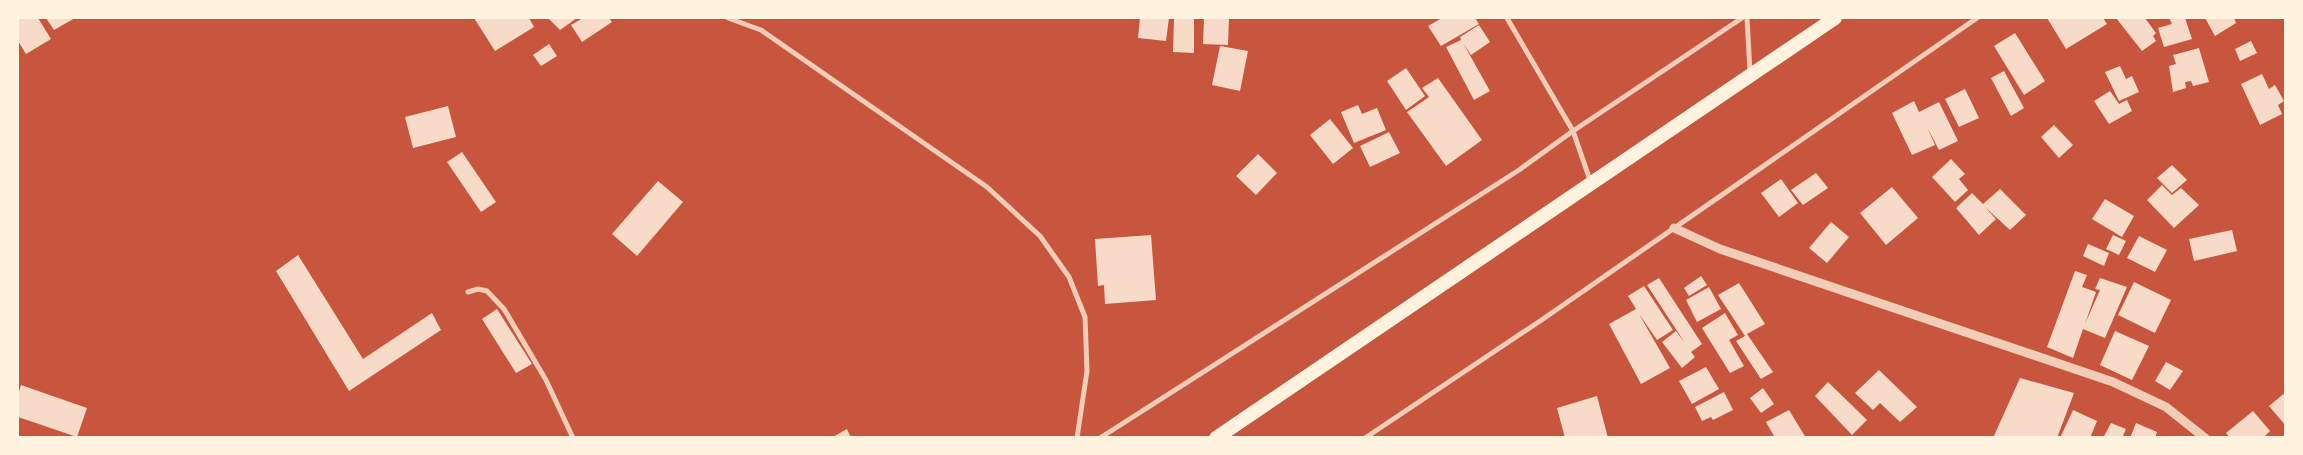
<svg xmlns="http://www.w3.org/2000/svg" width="2303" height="455" viewBox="0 0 2303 455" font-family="'Alegreya Sans',sans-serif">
  <rect width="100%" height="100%" fill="#c8553d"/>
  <g fill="#f7dbc8">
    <polygon points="18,18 38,18 51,39 26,54 18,41"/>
    <polygon points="46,18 75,18 54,30"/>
    <polygon points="474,18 529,18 534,27 495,51"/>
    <polygon points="548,18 577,18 560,30"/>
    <polygon points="583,18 609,18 612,22 582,42 571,25"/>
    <polygon points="1140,18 1169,18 1166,41 1138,38"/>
    <polygon points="1174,18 1194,18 1194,53 1173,52"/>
    <polygon points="1204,18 1229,18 1228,45 1203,44"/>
    <polygon points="1442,18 1475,18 1479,24 1441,46 1428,26"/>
    <polygon points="2047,18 2103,18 2107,24 2066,49"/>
    <polygon points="2116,18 2145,18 2156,33 2153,36 2156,41 2142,51"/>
    <polygon points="2169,18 2185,18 2192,39 2164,47 2158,28 2172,24"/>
    <polygon points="2205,18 2234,18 2236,23 2215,36"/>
    <polygon points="1479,25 1490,42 1471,55 1463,43 1490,91 1474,100 1446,47 1461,40 1460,37"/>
    <polygon points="2015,33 2045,81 2024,95 1994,46"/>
    <polygon points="2251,41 2257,53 2240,61 2235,49"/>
    <polygon points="549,44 557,56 541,66 533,55"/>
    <polygon points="1220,46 1248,51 1240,91 1212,85"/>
    <polygon points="2199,48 2209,82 2193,86 2191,81 2185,82 2186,88 2173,92 2169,66 2176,64 2173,55"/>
    <polygon points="2120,66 2126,79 2132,76 2139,92 2119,101 2105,72"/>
    <polygon points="1406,68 1425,96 1406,110 1387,81"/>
    <polygon points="2004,71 2024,108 2011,116 1991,78"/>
    <polygon points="2262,74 2269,89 2275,85 2284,101 2278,105 2282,114 2260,125 2241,84"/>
    <polygon points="1438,78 1482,140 1446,166 1407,112 1429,97 1422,88"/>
    <polygon points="1965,89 1979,118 1959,127 1945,99"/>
    <polygon points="2110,91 2119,104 2127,100 2132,111 2109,124 2094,101"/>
    <polygon points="1914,101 1919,112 1939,102 1958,141 1939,150 1927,127 1935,145 1912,155 1892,113"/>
    <polygon points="1358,105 1362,114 1377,108 1386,130 1354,143 1341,112"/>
    <polygon points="448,106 456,137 413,148 405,117"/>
    <polygon points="1330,119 1353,148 1333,164 1310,135"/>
    <polygon points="2054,125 2073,145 2059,158 2041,137"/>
    <polygon points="1389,132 1400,153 1370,167 1360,146"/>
    <polygon points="462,152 496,202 481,212 447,162"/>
    <polygon points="1258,154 1277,173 1256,195 1236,176"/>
    <polygon points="1951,159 1965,174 1959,179 1968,190 1955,202 1932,177"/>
    <polygon points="2172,165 2187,180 2172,193 2157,178"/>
    <polygon points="1816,173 1828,188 1803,205 1791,190"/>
    <polygon points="1781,179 1798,203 1779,217 1761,193"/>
    <polygon points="658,181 683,202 637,256 612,234"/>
    <polygon points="2162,185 2172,195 2181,188 2199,205 2174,228 2147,200"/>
    <polygon points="1892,187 1918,218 1886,245 1860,213"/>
    <polygon points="2000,189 2026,215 2010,230 1985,207 1996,219 1979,235 1956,208 1972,193 1983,204"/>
    <polygon points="2105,199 2134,216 2122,237 2092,219"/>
    <polygon points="1831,222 1849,237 1827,263 1809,248"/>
    <polygon points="2232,230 2237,251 2194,261 2189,239"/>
    <polygon points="1151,235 1156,300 1105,304 1104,285 1098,286 1095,239"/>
    <polygon points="2113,235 2126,241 2119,255 2106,249"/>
    <polygon points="2139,236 2167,250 2155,272 2127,258"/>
    <polygon points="2088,244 2109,253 2104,266 2083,256"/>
    <polygon points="298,255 363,359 432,313 441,330 349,391 276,271"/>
    <polygon points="2075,271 2087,275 2082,287 2096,292 2085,324 2100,290 2095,289 2100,278 2127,287 2105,338 2083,329 2073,358 2047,347"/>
    <polygon points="1701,276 1707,285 1689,296 1684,288"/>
    <polygon points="1659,278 1702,344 1691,352 1695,357 1682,368 1662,342 1676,331 1685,343 1647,285"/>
    <polygon points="2134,282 2171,300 2155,333 2118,315"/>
    <polygon points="1739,283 1765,324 1747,334 1773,372 1761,379 1736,341 1745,336 1718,295"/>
    <polygon points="1644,286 1673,330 1657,340 1639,314 1670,368 1641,384 1609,324 1636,309 1628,296"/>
    <polygon points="1709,287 1721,309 1697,322 1686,300"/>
    <polygon points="497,309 532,364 516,373 482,319"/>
    <polygon points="1725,313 1738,335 1729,340 1744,366 1730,373 1702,328"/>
    <polygon points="2115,331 2149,346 2132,380 2100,365"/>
    <polygon points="2166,362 2183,371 2170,390 2155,381"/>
    <polygon points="1706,367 1719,389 1692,404 1679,381"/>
    <polygon points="1879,370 1917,407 1900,422 1880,403 1873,410 1855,393"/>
    <polygon points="2020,378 2074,393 2057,438 1993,438"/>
    <polygon points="1828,382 1867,420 1852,435 1815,396"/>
    <polygon points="21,385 87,408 77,437 18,417 18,395"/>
    <polygon points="1763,388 1774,404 1761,413 1750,398"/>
    <polygon points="1724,392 1733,410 1713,420 1711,417 1702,421 1695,407"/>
    <polygon points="2286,392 2286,426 2269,406"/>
    <polygon points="1597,396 1608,438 1565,438 1557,408"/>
    <polygon points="1789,410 1806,438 1775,438 1766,422"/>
    <polygon points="2073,410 2097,421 2090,438 2060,438"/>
    <polygon points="2253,411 2270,431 2263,438 2230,438 2226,433"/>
    <polygon points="2111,423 2126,429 2122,438 2103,438"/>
    <polygon points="2136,423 2157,432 2155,438 2130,438"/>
    <polygon points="847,429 851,438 831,438"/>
  </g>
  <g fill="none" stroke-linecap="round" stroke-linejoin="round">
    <g stroke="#f1ccb7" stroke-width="5">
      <polyline points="728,18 761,30 987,187 1040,236 1069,277 1085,317 1087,371 1077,438"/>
      <polyline points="1507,18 1573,131 1591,183"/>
      <polyline points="1747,18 1750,72"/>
      <polyline points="468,292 478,289 487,291 504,309 546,380 573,438"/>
      <polyline points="1100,438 1519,170 1573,131 1742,18"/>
      <polyline points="1365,438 1543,319 1977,18"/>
    </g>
    <polyline stroke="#f1ccb7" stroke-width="9" points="1674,228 1720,249 2113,382 2166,407 2205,438"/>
    <polyline stroke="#fff3e0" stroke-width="14" points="1216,438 1835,18"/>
  </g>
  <rect width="2303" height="455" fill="none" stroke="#fff3e0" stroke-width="38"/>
</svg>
